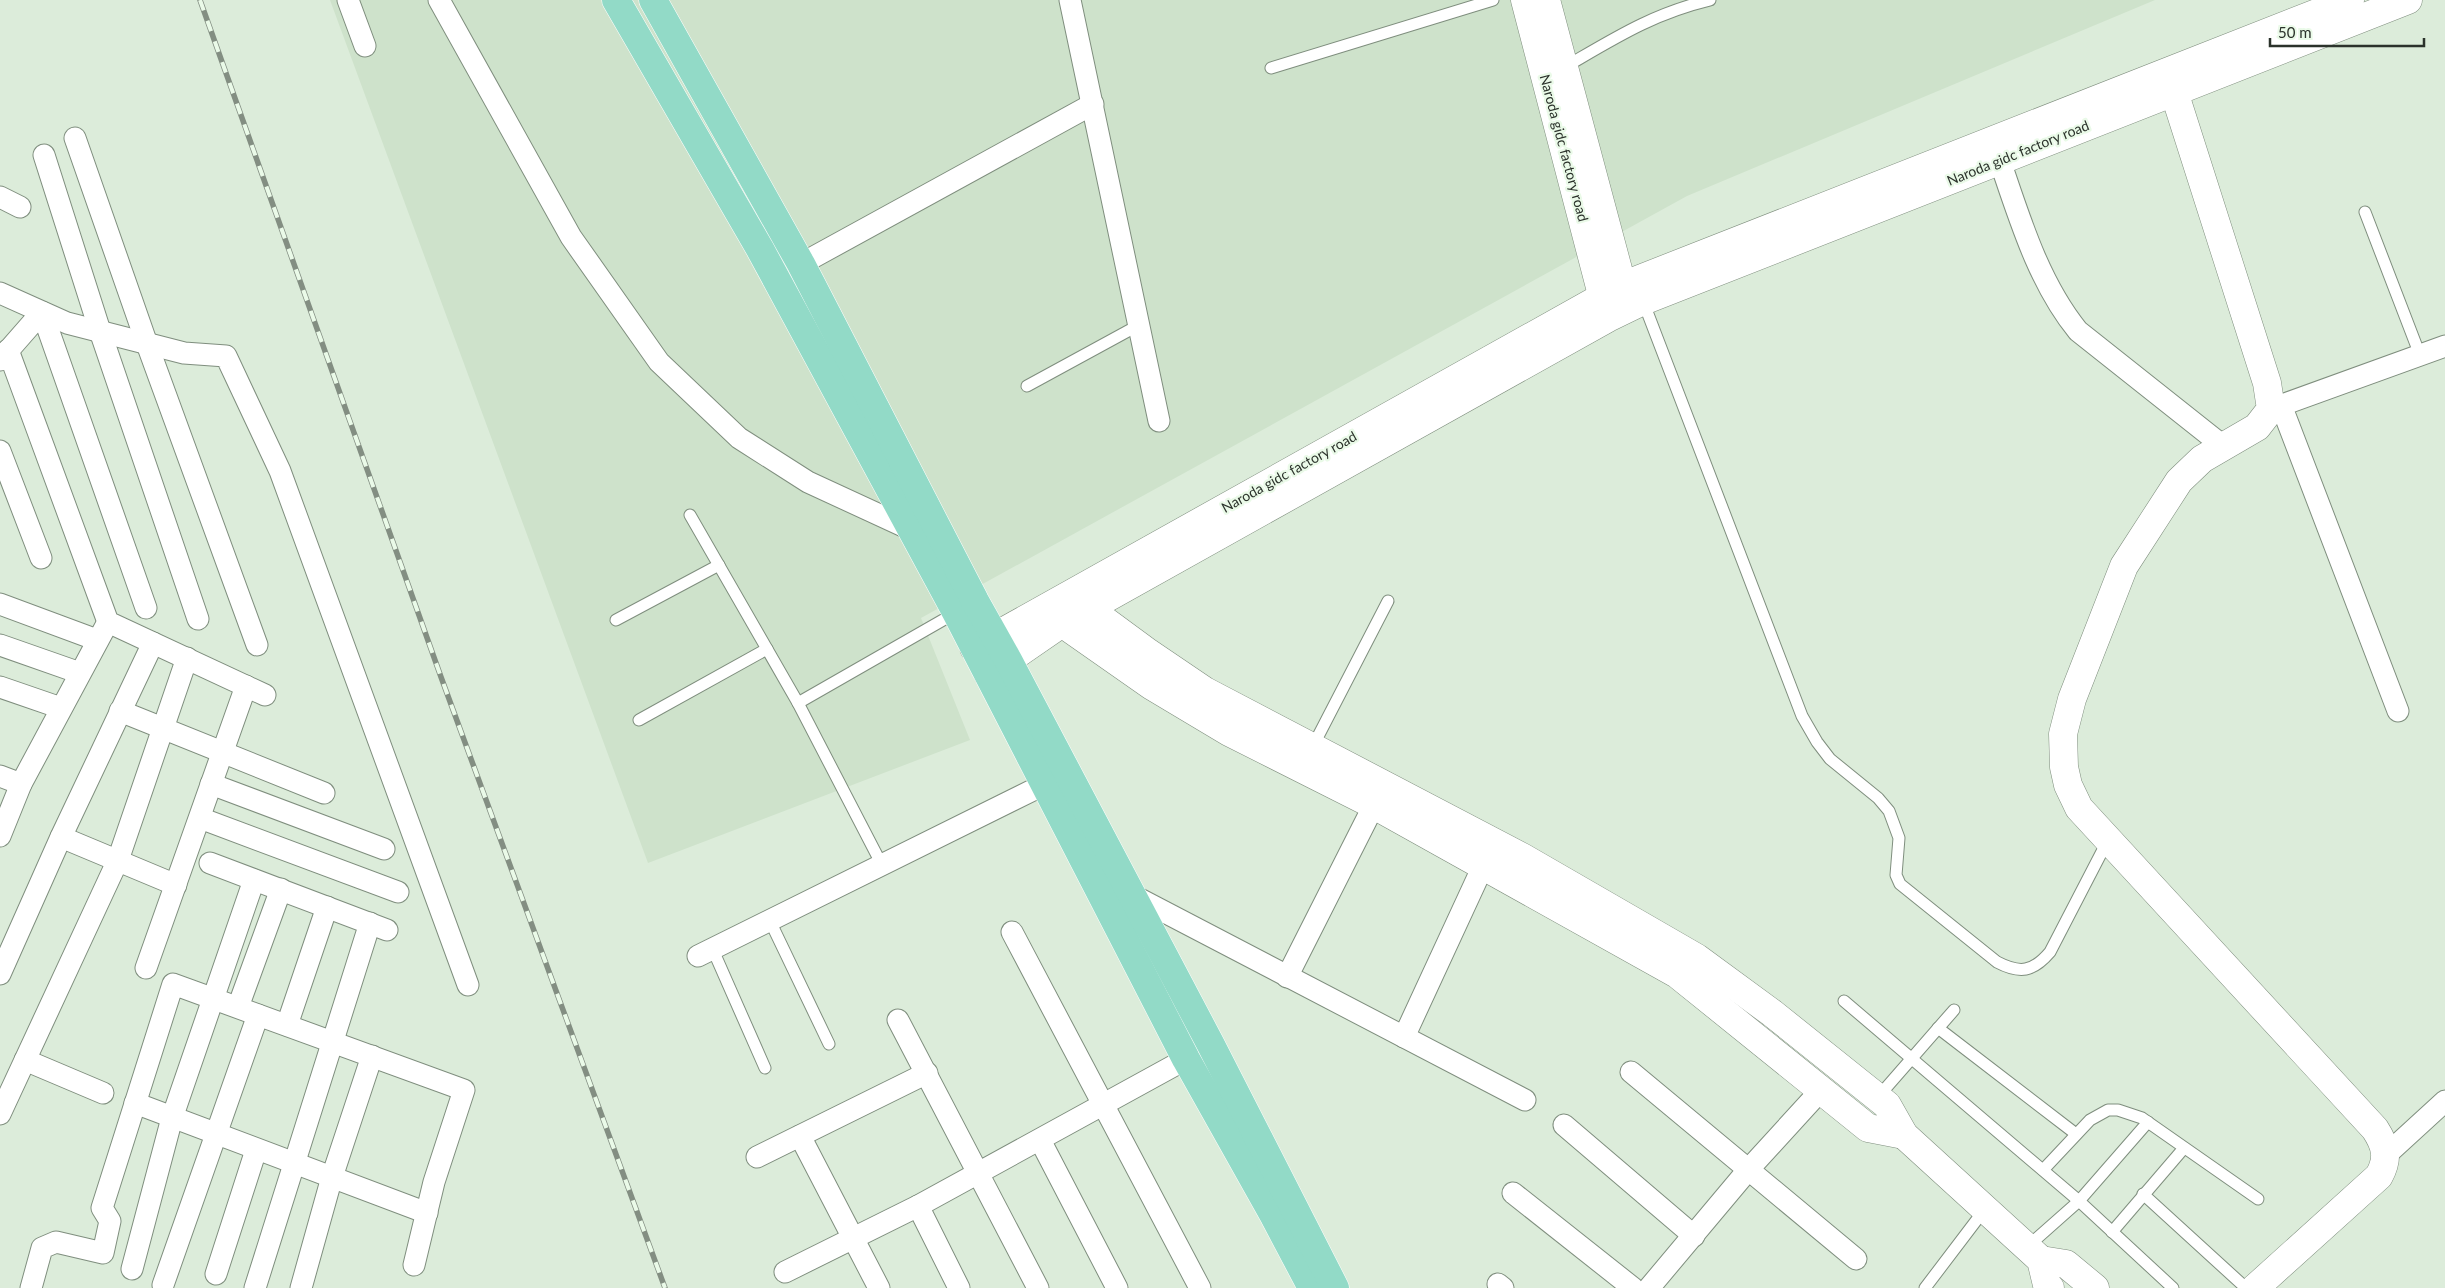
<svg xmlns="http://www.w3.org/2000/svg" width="2445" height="1288" viewBox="0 0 2445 1288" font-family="Lato,sans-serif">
  <rect width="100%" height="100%" fill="#dcecda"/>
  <polygon fill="#cee2cb" points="330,0 2155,0 1687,196 921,618 970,740 648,863"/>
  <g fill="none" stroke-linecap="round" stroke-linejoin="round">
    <defs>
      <g id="lane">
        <path d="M1565 67C1615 38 1652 14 1710 0"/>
        <polyline points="1271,68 1493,0"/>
        <polyline points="2365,212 2420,355"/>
        <path d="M1643 301 1802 716 1817 742 1830 759 1878 798 1889 811 1899 838 1896 875 1900 884 1997 962C2020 974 2033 972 2050 952L2108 840"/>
        <polyline points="1027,386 1139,325"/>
        <polyline points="690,515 798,703 882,865"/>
        <polyline points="616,620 719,565"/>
        <polyline points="798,703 957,612"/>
        <polyline points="639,720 767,649"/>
        <polyline points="1312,748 1388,601"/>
        <polyline points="770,921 829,1044"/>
        <polyline points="713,950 765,1068"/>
        <polyline points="1844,1001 2079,1201 2173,1288"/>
        <polyline points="1938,1028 2076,1134"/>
        <polyline points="1878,1097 1954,1010"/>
        <polyline points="2043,1170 2090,1120 2108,1110 2118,1110 2142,1118 2258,1199"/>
        <polyline points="2143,1194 2246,1288"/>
        <polyline points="2112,1232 2184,1148"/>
        <polyline points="2027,1247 2079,1201 2148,1122"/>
        <polyline points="1925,1288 1985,1209"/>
      </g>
      <g id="street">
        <polyline points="348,0 365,46"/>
        <polyline points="439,0 571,237 659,362 739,438 808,482 912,530"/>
        <polyline points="1070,0 1159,421"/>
        <polyline points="75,138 147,344 257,645"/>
        <polyline points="44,155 100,331 198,619"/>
        <path d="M2000 161C2020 220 2039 283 2078 331L2223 446"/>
        <polyline points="0,197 20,207"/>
        <polyline points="801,264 1093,104"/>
        <polyline points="0,293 67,323 184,353 226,356 280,471 468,985"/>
        <polyline points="8,350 108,622 265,695"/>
        <polyline points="0,360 42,312 146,608"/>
        <polyline points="2281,405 2398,711"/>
        <polyline points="2271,409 2445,346"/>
        <polyline points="0,451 41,558"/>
        <polyline points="0,604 97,640"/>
        <polyline points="0,645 80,673"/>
        <polyline points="0,687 61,708"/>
        <polyline points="120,711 324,793"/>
        <polyline points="0,776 21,784 108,622"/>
        <polyline points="211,784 384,849"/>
        <polyline points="200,818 398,892"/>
        <polyline points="0,836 21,784"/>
        <polyline points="61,837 176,885"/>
        <polyline points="210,863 387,930"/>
        <polyline points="1132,895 1525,1100"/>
        <polyline points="1012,932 1200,1288"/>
        <polyline points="698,956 1045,784"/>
        <polyline points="146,968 246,686"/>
        <polyline points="0,974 61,837 153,643"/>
        <polyline points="1287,977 1374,805"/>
        <polyline points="238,1007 281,889"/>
        <polyline points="898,1020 1038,1288"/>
        <polyline points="287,1025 327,907"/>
        <polyline points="1404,1037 1484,864"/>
        <polyline points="25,1060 103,1093"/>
        <polyline points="1631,1072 1856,1259"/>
        <polyline points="135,1103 427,1213"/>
        <polyline points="0,1114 118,860 187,658"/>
        <polyline points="1564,1125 1694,1236"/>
        <polyline points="800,1136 879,1288"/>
        <polyline points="1040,1140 1117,1288"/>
        <polyline points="2386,1155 2445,1101"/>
        <polyline points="757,1157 927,1073"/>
        <polyline points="1513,1193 1633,1288"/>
        <polyline points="132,1269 172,1118 254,880"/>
        <polyline points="785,1272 918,1206"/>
        <polyline points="216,1274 256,1150"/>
        <polyline points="1498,1284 1503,1288"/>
        <polyline points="163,1285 258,1015"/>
        <polyline points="31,1288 42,1248 56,1242 103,1253 110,1221 102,1208 173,984 464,1090 434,1182 414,1265"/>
        <polyline points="255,1288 370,923"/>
        <polyline points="301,1288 332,1177 372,1056"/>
        <polyline points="959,1288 918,1206 1186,1059"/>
        <polyline points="1649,1288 1748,1170 1822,1089"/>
      </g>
      <g id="secondary">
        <polyline points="1525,0 1607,314"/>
        <polyline points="1546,0 1627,303"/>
        <path d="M2169 76 2267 383 2271 409 2257 427 2202 459 2179 481 2124 566 2072 699 2063 734 2064 767 2068 785 2079 808 2375 1129C2386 1146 2389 1158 2379 1176L2255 1288"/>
        <polyline points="1074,598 1146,651 1205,691 1522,857 1697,958 1772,1013 1887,1105 1904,1135 2041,1260 2047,1285 2050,1288"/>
        <polyline points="1051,612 1062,623 1152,686 1229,732 1374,805 1677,974 1868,1128 1904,1135"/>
        <polyline points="974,648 1622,286 2350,0"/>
        <polyline points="988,674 1062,623 1608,318 1643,301 2408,0"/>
        <polyline points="2041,1260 2066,1264 2095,1288"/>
      </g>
      <g id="primary">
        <polyline points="616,0 760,249 956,612 1186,1059 1274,1216 1312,1288"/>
        <polyline points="653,0 801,264 975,601 1008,660 1211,1045 1335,1288"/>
      </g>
    </defs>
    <use href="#lane" stroke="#7f8e7e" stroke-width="13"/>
    <use href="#street" stroke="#7f8e7e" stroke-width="23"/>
    <use href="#secondary" stroke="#7f8e7e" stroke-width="29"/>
    <use href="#primary" stroke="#fff" stroke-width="29"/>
    <use href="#lane" stroke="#fff" stroke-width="11"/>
    <use href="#street" stroke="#fff" stroke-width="21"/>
    <use href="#secondary" stroke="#fff" stroke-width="28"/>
    <use href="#primary" stroke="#92dac7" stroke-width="28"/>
    <defs>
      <polyline id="rail" points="200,0 441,677 665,1288"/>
    </defs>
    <use href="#rail" stroke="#838e82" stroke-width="5.5"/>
    <use href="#rail" stroke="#eafae8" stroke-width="4" stroke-dasharray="11" stroke-linecap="butt"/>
  </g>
  <g text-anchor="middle" stroke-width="4.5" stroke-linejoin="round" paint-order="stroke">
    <g font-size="14" fill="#2b322b" stroke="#eafae8">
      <text transform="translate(1564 148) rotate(75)" y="5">Naroda gidc factory road</text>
      <text transform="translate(2018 153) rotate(-22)" y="5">Naroda gidc factory road</text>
      <text transform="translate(1289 472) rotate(-29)" y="5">Naroda gidc factory road</text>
    </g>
  </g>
  <path d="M2270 38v8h154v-8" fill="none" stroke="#2b322b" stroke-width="2.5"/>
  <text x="2278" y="38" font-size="15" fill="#2b322b" stroke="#eafae8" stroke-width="4" paint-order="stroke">50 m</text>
</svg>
